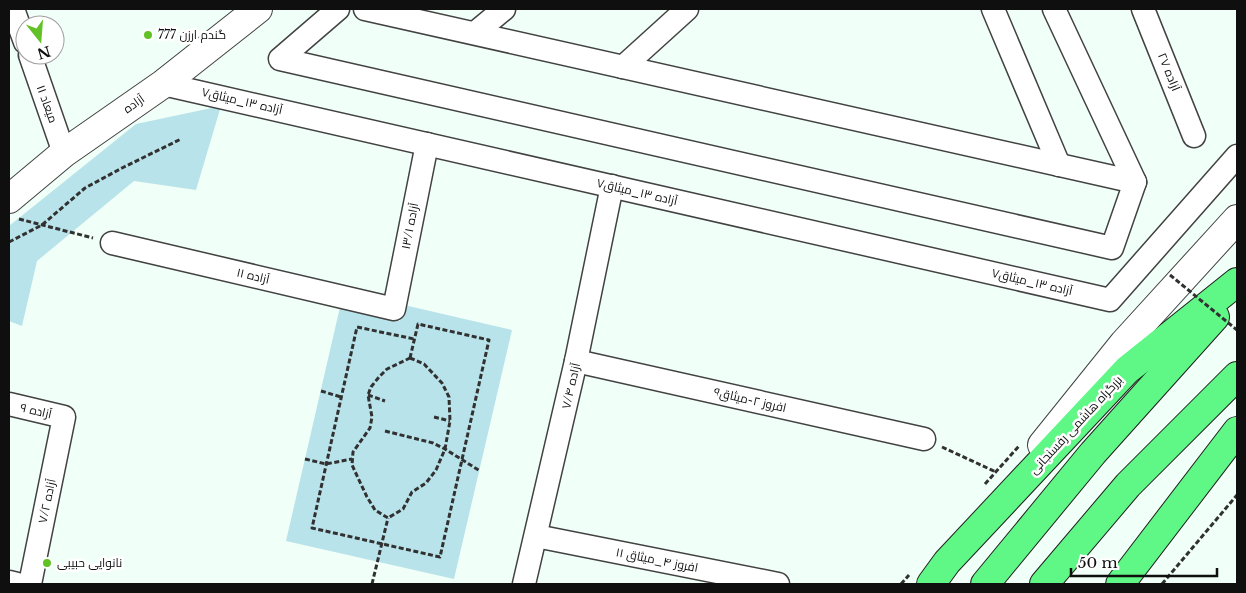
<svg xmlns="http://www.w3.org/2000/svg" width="1246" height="593" viewBox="0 0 1246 593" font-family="'Libre Baskerville',Cairo,serif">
  <rect width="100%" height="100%" fill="#f0fff7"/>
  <g fill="#b9e3ea">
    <polygon points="221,106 196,190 134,181 37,261 22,326 9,321 9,226 136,124"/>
    <polygon points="404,305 512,330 454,579 286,541 340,307 400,321"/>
  </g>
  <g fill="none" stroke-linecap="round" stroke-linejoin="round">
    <defs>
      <g id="minor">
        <polyline points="13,9 25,42"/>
        <polyline points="338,9 280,59 1112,248 1135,182 1054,9"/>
        <polyline points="365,9 1135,182"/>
        <polyline points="993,9 1059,165"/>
        <polyline points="1143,9 1194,136"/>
        <polyline points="475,33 504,9"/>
        <polyline points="30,55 64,153"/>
        <polyline points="623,67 687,9"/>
        <polyline points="163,84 1110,300 1237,156"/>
        <polyline points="112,243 394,309 427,144"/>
        <polyline points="576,361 924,439"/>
        <polyline points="9,404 64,417 30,584"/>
        <polyline points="536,536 778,584"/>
        <polyline points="9,582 17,584"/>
        <polyline points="524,584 576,361 612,186"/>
      </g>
      <g id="tertiary">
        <polyline points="9,199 64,153 163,84 258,9"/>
        <polyline points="1042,445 1124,343 1237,219"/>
      </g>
      <g id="trunk">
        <polyline points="931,584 947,562 1127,370 1237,282"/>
        <polyline points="985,584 1093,453 1215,317"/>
        <polyline points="1044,584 1128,485 1237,376"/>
        <polyline points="1120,584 1237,431"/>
      </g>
    </defs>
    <use href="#minor" stroke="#424242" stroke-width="25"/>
    <use href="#tertiary" stroke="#424242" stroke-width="30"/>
    <use href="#trunk" stroke="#202020" stroke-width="30"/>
    <g stroke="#313131" stroke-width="3" stroke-dasharray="5 2.5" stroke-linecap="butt">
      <polyline points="19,219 93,238"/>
      <polyline points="9,242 42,225 85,188 122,168 181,139"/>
      <polyline points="410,358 418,324 489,340 440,557 312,528 357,327 414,339"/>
      <polygon points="410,358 424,364 442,383 449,397 450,421 445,449 436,470 426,483 412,492 403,509 388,518 375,510 367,497 352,465 353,452 370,428 372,417 368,395 371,387 379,377 387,369"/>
      <polyline points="321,391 341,397"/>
      <polyline points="368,395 385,401"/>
      <polyline points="434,417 450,421"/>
      <polyline points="385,431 433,443 445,449 480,471"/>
      <polyline points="942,447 996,472"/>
      <polyline points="305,459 326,464 352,459"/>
      <polyline points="985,484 1019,446"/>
      <polyline points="372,584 388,518"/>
      <polyline points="901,584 909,575"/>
      <polyline points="1162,584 1237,495"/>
    </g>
    <use href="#minor" stroke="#fff" stroke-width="22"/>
    <use href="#tertiary" stroke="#fff" stroke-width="28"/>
    <use href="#trunk" stroke="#5ff786" stroke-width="28"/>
    <polyline stroke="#313131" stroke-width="3" stroke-dasharray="5 2.5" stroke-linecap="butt" points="1170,275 1237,330"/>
  </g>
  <g fill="#61c125" stroke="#fff" stroke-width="2">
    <circle cx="148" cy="35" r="5"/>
    <circle cx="47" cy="563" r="5"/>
  </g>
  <g text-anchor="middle" stroke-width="5" stroke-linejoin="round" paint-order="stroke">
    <g font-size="12" fill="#0f0f0f" stroke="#fff" text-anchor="start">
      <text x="158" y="39">گندم ارزن 777</text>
      <text x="57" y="567">نانوایی حبیبی</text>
    </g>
    <g font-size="12" fill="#0f0f0f" stroke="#fff">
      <text transform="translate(1169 72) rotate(68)" y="4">آزاده ۲۷</text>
      <text transform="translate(242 101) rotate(13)" y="4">آزاده ۱۳_میثاق۷</text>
      <text transform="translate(47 104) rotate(70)" y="4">میعاد ۱۱</text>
      <text transform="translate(134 104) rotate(-35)" y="4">آزاده</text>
      <text transform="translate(637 192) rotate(13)" y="4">آزاده ۱۳_میثاق۷</text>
      <text transform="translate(410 226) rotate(-79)" y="4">آزاده ۱۳/۱</text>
      <text transform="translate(253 276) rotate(13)" y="4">آزاده ۱۱</text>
      <text transform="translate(1032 282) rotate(13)" y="4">آزاده ۱۳_میثاق۷</text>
      <text transform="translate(571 386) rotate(-77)" y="4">آزاده ۷/۴</text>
      <text transform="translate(750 400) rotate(13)" y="4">افروز ۲-میثاق۹</text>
      <text transform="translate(36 411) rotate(13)" y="4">آزاده ۹</text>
      <text transform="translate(1076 425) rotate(-47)" y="4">بزرگراه هاشمی رفسنجانی</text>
      <text transform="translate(47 501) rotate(-78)" y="4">آزاده ۷/۲</text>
      <text transform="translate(657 560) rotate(11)" y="4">افروز ۴_میثاق ۱۱</text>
    </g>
  </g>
  <rect width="1246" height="593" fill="none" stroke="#0f0f0f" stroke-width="20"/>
  <g transform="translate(40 40) rotate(163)"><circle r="24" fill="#ffffff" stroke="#9f9f9f"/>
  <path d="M0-4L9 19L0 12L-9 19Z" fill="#61c125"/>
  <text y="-8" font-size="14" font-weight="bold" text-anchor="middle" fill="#0f0f0f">N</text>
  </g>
  <path d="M1071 568v8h146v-8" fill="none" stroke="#0f0f0f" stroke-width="2.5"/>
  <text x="1078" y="568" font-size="15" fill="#0f0f0f" stroke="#ffffff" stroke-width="4" paint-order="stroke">50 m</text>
</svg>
